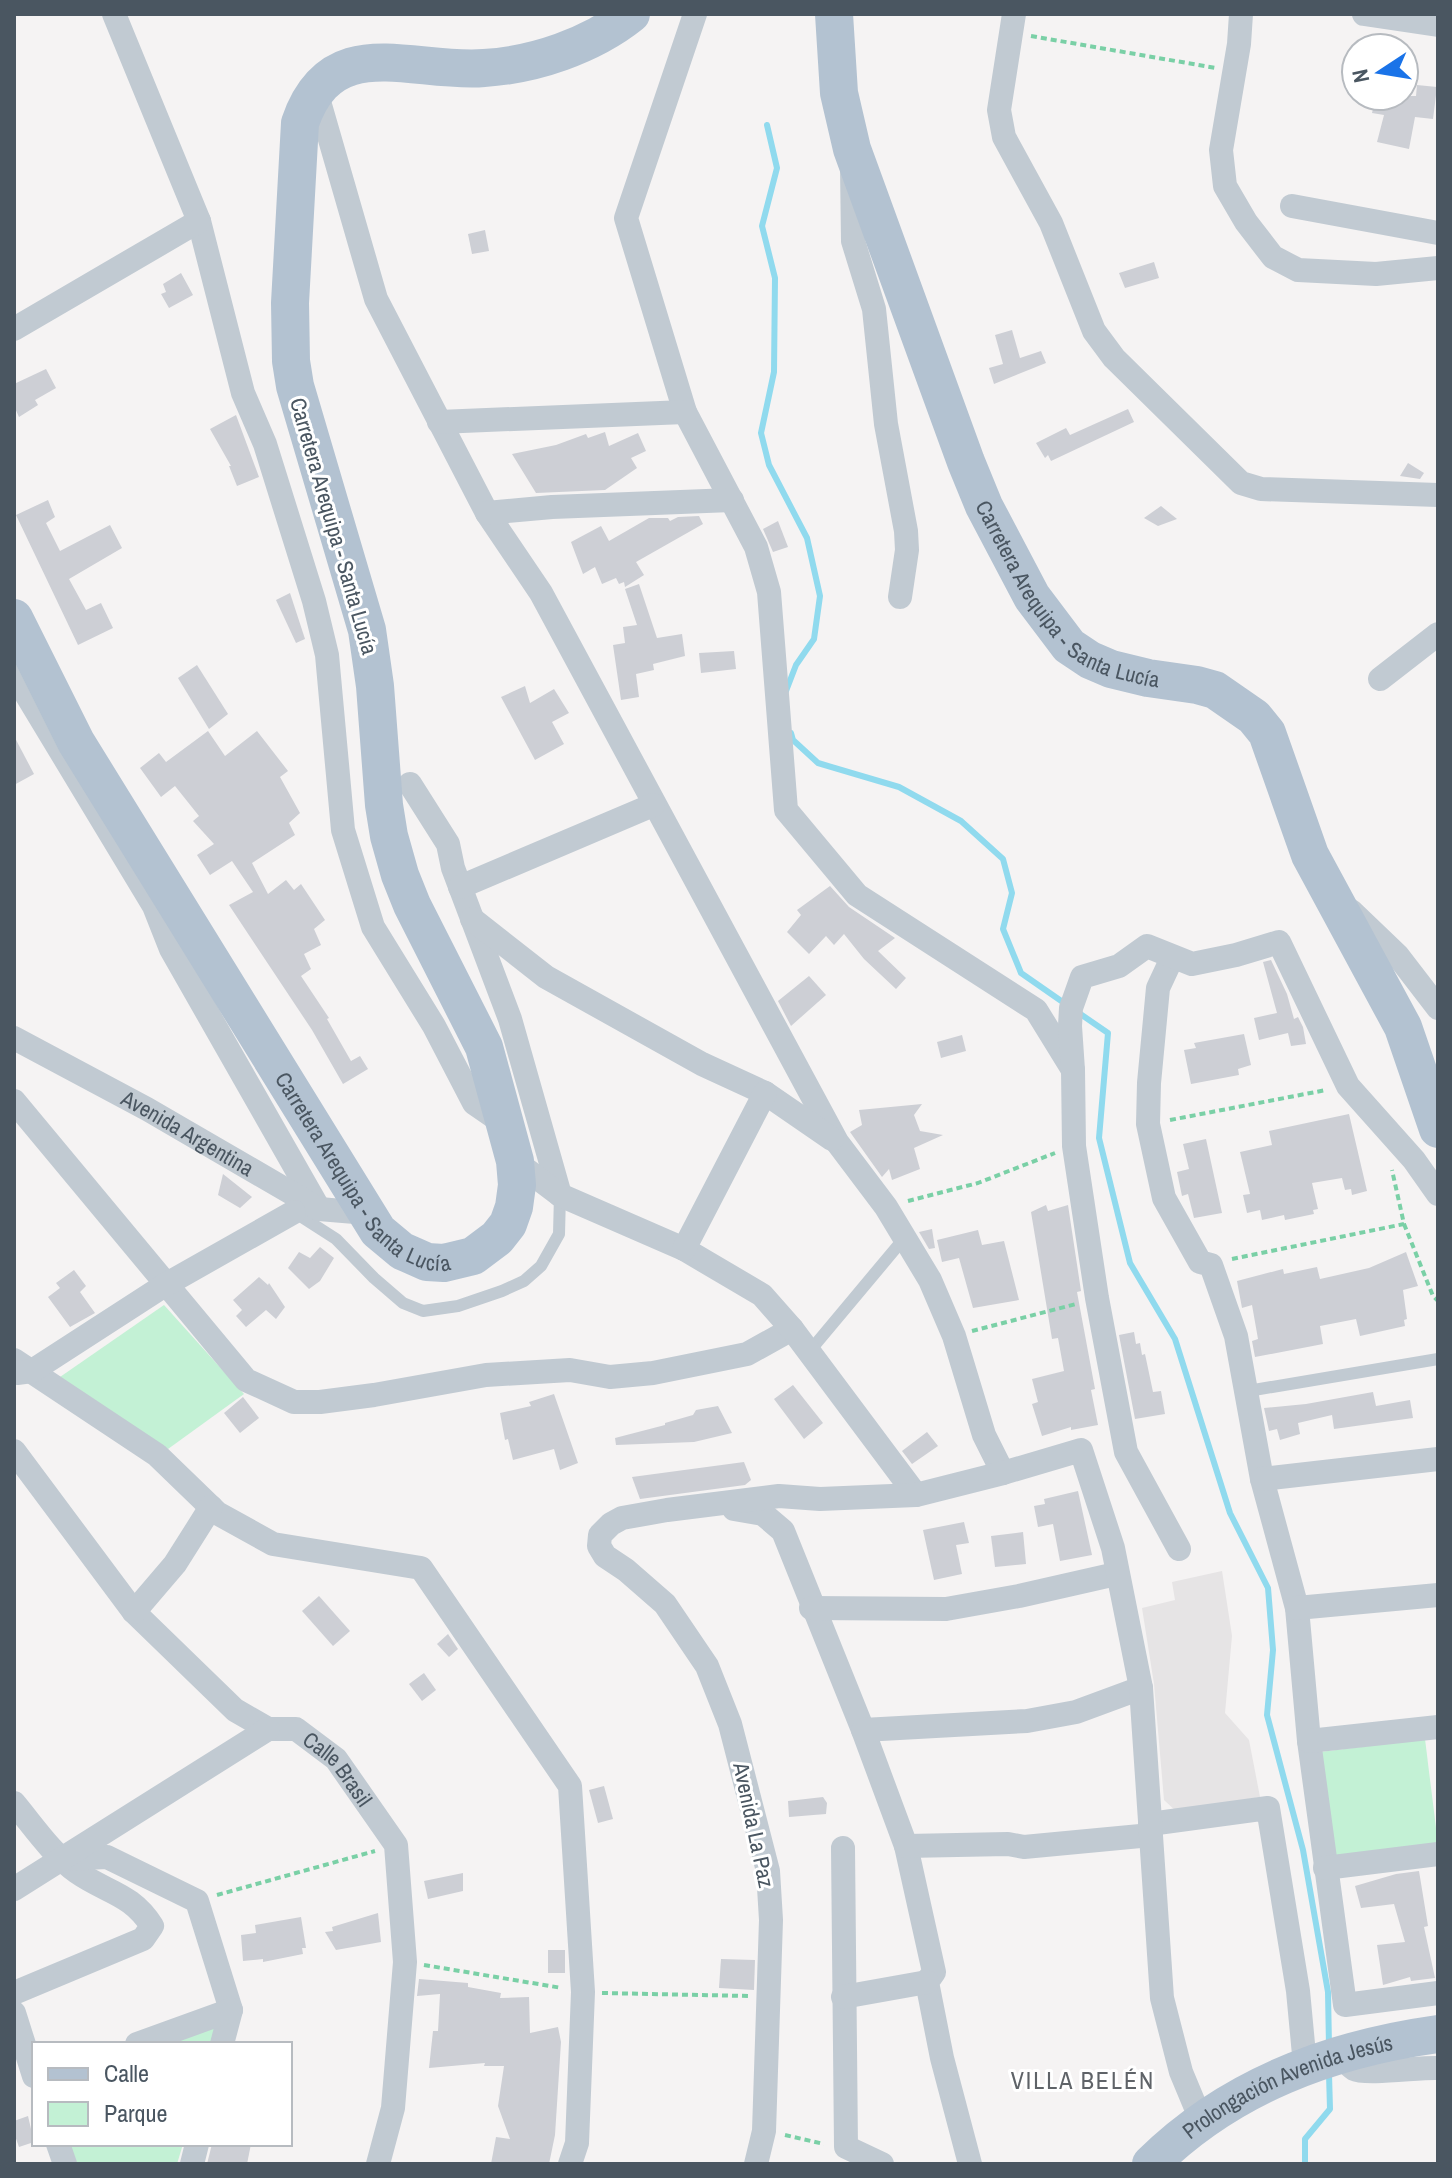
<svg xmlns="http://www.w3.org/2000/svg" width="1452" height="2178" viewBox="0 0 1452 2178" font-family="'Archivo Narrow',sans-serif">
  <rect width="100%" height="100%" fill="#f5f3f3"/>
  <polygon fill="#e6e4e5" points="1222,1571 1232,1636 1225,1713 1249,1740 1260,1797 1177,1812 1164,1800 1154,1684 1142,1608 1175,1600 1172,1582"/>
  <g fill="#c3f1d5">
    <polygon points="164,1305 244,1394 168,1449 60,1377"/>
    <polygon points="1425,1739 1438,1844 1332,1856 1320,1752"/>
    <polygon points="219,2024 213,2044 161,2044"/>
    <polygon points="70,2144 183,2144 177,2164 77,2164"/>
  </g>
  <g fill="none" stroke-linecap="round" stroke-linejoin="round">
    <g stroke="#90daee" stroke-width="6">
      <polyline points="767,125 777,168 762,226 775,278 774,372 761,433 769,465 807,538 820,596 814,639 796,665 786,691"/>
      <polyline points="791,733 793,740 818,763 899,787 961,821 1003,859 1012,893 1003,929 1021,973 1067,1005"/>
      <polyline points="1076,1011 1108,1033 1099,1138 1130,1263 1175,1339 1230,1513 1268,1588 1273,1650 1267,1715 1303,1850 1328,1992 1329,2046"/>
      <polyline points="1305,2164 1305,2139 1330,2109 1329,2074"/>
    </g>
  </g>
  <g fill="#cdcfd5">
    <polygon points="1417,85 1437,87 1433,119 1415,117 1409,149 1377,142 1384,115 1372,113 1376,96 1416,96"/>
    <polygon points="485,230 489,251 472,254 468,234"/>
    <polygon points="1154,262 1159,278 1125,288 1119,273"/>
    <polygon points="181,273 193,295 169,308 161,294 166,292 163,284"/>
    <polygon points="1012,330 1020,358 1041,351 1046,363 994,384 989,368 1003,364 995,335"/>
    <polygon points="46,369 56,388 35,400 38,405 19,417 14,406 14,384"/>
    <polygon points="1128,409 1134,422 1051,461 1048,455 1045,458 1036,443 1066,428 1070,435"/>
    <polygon points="236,415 259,477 237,486 229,466 231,466 210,429"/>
    <polygon points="605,432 609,446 638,433 646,451 631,458 637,468 605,490 536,493 512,454 556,445 586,434 588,438"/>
    <polygon points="1408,463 1424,473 1420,479 1400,476"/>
    <polygon points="48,500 55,517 46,523 60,551 110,525 122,548 69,579 86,610 101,603 113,628 78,645 16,515"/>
    <polygon points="1161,506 1177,519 1158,526 1144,518"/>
    <polygon points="699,516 703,524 636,562 644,575 625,587 624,582 619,584 616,578 602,584 595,567 583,574 571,542 601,526 609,541 649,518 668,518 670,521 678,517"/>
    <polygon points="778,521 788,547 773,552 763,529"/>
    <polygon points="639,584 657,638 682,634 685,656 653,664 654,670 636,674 639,697 621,700 613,645 625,643 623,627 637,625 625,589"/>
    <polygon points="290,593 305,639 296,643 276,600"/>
    <polygon points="734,651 736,669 701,673 699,653"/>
    <polygon points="197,665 228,714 209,729 178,678"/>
    <polygon points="525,686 530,703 554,689 569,713 552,722 564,744 535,760 501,697"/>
    <polygon points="208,731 225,756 257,731 288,771 280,777 300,813 289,823 295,835 252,863 268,894 286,880 294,890 301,884 325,920 314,929 321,945 304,954 311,969 301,976 329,1018 327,1019 351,1061 360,1056 368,1069 343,1084 312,1030 229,905 253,892 232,861 210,875 197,855 214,844 193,821 199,816 175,786 161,797 140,768 159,753 166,762"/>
    <polygon points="14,736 34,774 14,785"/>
    <polygon points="830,886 849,907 895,938 878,951 906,978 896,989 864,959 844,934 834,945 826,936 809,954 787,932 801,915 797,910"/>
    <polygon points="1271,960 1287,994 1294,1019 1298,1017 1303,1027 1306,1044 1291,1046 1288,1033 1259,1040 1254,1018 1277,1013 1263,962"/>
    <polygon points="809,976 826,995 791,1026 778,1001"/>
    <polygon points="1244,1034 1251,1065 1238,1069 1239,1075 1191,1084 1184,1050 1196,1048 1194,1043"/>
    <polygon points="962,1035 966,1051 941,1058 937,1042"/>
    <polygon points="922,1104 914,1115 920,1131 943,1135 914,1148 920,1169 892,1180 889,1169 882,1177 850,1132 862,1125 859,1110"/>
    <polygon points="1349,1114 1367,1191 1352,1195 1351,1189 1345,1190 1342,1178 1312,1183 1318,1209 1313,1210 1314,1214 1285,1220 1284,1215 1262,1220 1260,1210 1247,1213 1243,1195 1250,1194 1240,1152 1272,1145 1269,1131"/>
    <polygon points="1206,1139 1222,1213 1194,1218 1188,1194 1182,1196 1177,1172 1189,1169 1183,1144"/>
    <polygon points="223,1174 252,1197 240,1208 218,1195"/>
    <polygon points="1046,1205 1048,1211 1068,1205 1081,1291 1077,1292 1095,1389 1091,1390 1098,1425 1071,1430 1071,1427 1042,1436 1032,1404 1038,1402 1032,1379 1064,1371 1058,1338 1052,1339 1031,1212"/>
    <polygon points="932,1229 935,1248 929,1249 919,1232"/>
    <polygon points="978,1230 982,1245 1004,1241 1019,1300 973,1308 959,1258 942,1262 937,1240"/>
    <polygon points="320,1247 334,1258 320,1281 309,1289 288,1268 299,1252 310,1258"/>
    <polygon points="1406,1252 1418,1286 1403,1290 1407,1319 1404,1320 1405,1326 1360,1336 1356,1319 1320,1326 1323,1344 1255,1357 1252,1341 1258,1339 1252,1305 1242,1308 1237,1281 1283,1269 1284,1274 1317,1267 1320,1279 1369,1268"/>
    <polygon points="74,1270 86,1286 80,1292 95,1313 70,1327 48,1297 60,1288 56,1283"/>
    <polygon points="259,1277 268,1285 269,1283 285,1307 276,1319 266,1310 246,1327 236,1316 242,1310 233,1300"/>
    <polygon points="1134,1332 1136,1344 1140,1343 1142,1355 1145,1354 1153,1392 1161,1391 1165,1414 1135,1419 1119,1335"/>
    <polygon points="793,1385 823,1423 804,1439 774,1399"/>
    <polygon points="1373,1392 1376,1406 1410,1400 1413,1418 1334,1429 1332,1415 1298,1423 1300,1434 1280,1440 1277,1429 1269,1431 1264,1408 1306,1404"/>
    <polygon points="554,1394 578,1463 560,1470 554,1449 513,1460 508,1439 505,1440 500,1413 531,1406 529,1402"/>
    <polygon points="243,1397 259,1418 240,1433 224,1413"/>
    <polygon points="718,1406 732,1433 694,1442 616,1445 615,1438 665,1425 665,1423 693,1415 696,1410"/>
    <polygon points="927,1432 938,1446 912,1464 902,1451"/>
    <polygon points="744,1462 751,1480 745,1485 640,1499 632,1477"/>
    <polygon points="1078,1491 1092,1555 1060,1561 1053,1524 1038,1527 1034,1506 1045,1504 1044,1499"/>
    <polygon points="964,1522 969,1543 956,1545 962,1574 934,1580 923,1530"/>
    <polygon points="1023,1532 1026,1564 995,1567 991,1536"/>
    <polygon points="319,1596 350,1631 333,1646 302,1611"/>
    <polygon points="448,1634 458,1649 449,1657 437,1644"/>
    <polygon points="424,1673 436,1690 422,1701 409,1684"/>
    <polygon points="604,1786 613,1819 598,1823 589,1790"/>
    <polygon points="823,1797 827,1803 826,1814 789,1817 788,1801"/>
    <polygon points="1419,1871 1428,1926 1424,1927 1435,1978 1411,1981 1410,1977 1383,1985 1377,1945 1405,1942 1394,1904 1361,1908 1355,1886 1396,1874"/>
    <polygon points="463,1873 463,1891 428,1899 424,1881"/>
    <polygon points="378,1913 381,1942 336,1950 325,1932 333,1931 332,1927"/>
    <polygon points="301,1917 306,1948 302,1948 303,1954 263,1962 263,1959 243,1961 241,1935 256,1933 255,1925"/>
    <rect x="548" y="1950" width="17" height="23"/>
    <polygon points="721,1959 755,1960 754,1990 719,1988"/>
    <polygon points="419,1979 468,1983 468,1987 501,1993 500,1998 529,1997 530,2033 558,2027 561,2042 555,2135 549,2164 491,2164 496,2137 510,2139 498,2106 504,2066 484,2066 485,2063 429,2068 433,2031 438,2031 440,1994 417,1996"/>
    <polygon points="28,2116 34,2142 19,2147 14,2133 14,2121"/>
    <polygon points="212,2144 251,2144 247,2164 207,2164"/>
  </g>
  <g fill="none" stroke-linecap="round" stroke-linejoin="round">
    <g stroke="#7ad0a6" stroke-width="4" stroke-dasharray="6 4" stroke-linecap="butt">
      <polyline points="1031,36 1216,68"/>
      <polyline points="1170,1120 1326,1090"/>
      <polyline points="908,1201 978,1183 1055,1153"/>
      <polyline points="1404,1224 1433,1296 1438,1301"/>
      <polyline points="1232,1259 1404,1224 1392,1170"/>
      <polyline points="972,1331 1076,1304"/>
      <polyline points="217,1895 375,1851"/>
      <polyline points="424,1965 562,1988"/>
      <polyline points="602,1993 749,1996"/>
      <polyline points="785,2135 824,2144"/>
    </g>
    <g stroke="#c1cad2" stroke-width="12">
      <polyline points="294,1212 336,1239 374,1278 403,1303 423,1311 458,1306 502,1291 524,1281 541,1266 559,1234 560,1195"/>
      <polyline points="809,1352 906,1236"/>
      <polyline points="1248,1391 1438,1359"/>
    </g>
    <g stroke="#c1cad2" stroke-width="24">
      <polyline points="114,14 199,221 243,393 265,444 314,601 327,655 343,830 373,927 434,1026 474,1103 506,1125"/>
      <polyline points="695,14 626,218 685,412 756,547 769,592 786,810 857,895 1036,1010 1073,1070"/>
      <polyline points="1014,14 999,110 1004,137 1051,223 1094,331 1114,358 1241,483 1261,489 1438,495"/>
      <polyline points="1241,14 1239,44 1221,150 1225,186 1246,222 1273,257 1298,270 1376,274 1438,268"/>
      <polyline points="1364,14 1438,25"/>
      <polyline points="316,91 376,299 487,513 541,593 837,1142 886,1207 930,1280 954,1336 984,1435 1003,1473"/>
      <polyline points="852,167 853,241 874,309 886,424 906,531 907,550 900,597"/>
      <polyline points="1292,206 1438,233"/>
      <polyline points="14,329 199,221"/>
      <polyline points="439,422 685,412"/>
      <polyline points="487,513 552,507 732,500"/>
      <polyline points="14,674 154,906 171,949 319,1209"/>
      <polyline points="1380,679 1438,634"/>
      <polyline points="410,784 448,844 453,868 510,1019 560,1195"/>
      <polyline points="460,887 653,805"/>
      <polyline points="1351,911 1398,956 1438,1008"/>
      <polyline points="472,919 546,977 702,1064 765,1093 832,1139"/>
      <polyline points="1172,958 1158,988 1149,1083 1148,1124 1164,1198 1200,1262 1211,1265 1236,1336 1262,1479 1297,1608 1309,1741 1345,2005 1438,1993"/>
      <path id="s1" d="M14 1038 147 1109 319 1209 367 1213"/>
      <polyline points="14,1101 246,1380 294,1402 320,1402 374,1395 486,1375 570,1370 610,1377 653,1373 747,1354 792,1329"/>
      <polyline points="515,1161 560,1195 684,1249 762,1295 792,1329 916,1495"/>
      <polyline points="684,1249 765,1093"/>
      <polyline points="14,1360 157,1455 217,1513 273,1544 421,1568 570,1786 583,1992 577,2143 570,2164"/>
      <polyline points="17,1373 32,1371 165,1285 294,1212"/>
      <path id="s2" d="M14 1451 134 1612 235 1710 268 1729H296L336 1759 396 1845 405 1962 393 2108 378 2164"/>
      <polyline points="1262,1479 1438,1459"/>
      <polyline points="734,1509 763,1514 783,1531 863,1730 906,1846 934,1972 927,1982 942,2058 970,2164"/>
      <polyline points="1179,1549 1126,1452 1097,1298 1074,1146 1073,1070 1070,1026 1071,1008 1082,977 1119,966 1147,946 1192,964 1236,955 1279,942 1348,1086 1414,1160 1438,1194"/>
      <polyline points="811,1608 946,1609 1019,1596 1116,1574"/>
      <polyline points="1297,1608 1438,1595"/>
      <polyline points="134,1612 175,1564 211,1507"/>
      <polyline points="863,1730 1027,1721 1076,1712 1141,1688"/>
      <polyline points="1309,1741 1438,1727"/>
      <path d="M14 1803C34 1827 52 1854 77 1872 107 1893 131 1893 152 1926L143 1939 14 1993"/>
      <polyline points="1150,1824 1268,1808 1298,1991 1305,2065"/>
      <polyline points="906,1846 1008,1844 1024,1847 1151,1835"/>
      <polyline points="843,1848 846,2147 882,2164"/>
      <polyline points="63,1859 107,1857 197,1901 231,2010 222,2044"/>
      <polyline points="1325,1868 1438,1854"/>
      <polyline points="14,1889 268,1729"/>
      <polyline points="843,1997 927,1982"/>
      <polyline points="14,2013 34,2076"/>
      <polyline points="137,2044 231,2010"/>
      <path d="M1340 2055C1344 2059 1349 2066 1354 2069 1366 2075 1421 2067 1438 2068"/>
      <polyline points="58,2144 65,2164"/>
      <polyline points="192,2164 197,2144"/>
      <polyline points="756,2164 764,2131 771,1920 768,1871 730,1724 707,1666 665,1604 626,1570 605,1556 599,1546 600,1535 611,1524 622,1518 667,1510 779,1496 820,1499 916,1495 1003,1473 1081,1450 1113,1548 1141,1688 1162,1998 1181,2072 1201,2120"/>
    </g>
    <g stroke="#b3c2d1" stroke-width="38">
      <path id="s3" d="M834 14 839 93 852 149 966 462 984 506 1032 597 1069 646 1090 660 1111 669 1148 678 1197 685 1215 690 1254 717 1267 733 1310 855 1403 1027 1438 1129"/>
      <path id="s4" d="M14 618 76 742 378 1231 402 1251 427 1262 444 1263 473 1256 497 1238 508 1224 514 1207 517 1185 515 1161 484 1047 412 905 400 875 389 836 384 805 375 686 367 630 295 386 291 361 290 303 300 123C332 29 412 74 484 68 534 65 591 46 631 14"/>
      <path id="s5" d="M1151 2164C1230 2086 1330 2049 1438 2034"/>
    </g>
  </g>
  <g text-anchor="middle" stroke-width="6" stroke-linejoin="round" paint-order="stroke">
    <g font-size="22" fill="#4a5661" stroke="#fff">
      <text transform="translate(334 526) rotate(74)" y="8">Carretera Arequipa - Santa Lucía</text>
      <text dy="8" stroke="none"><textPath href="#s3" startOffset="646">Carretera Arequipa - Santa Lucía</textPath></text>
      <text dy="8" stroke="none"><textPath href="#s1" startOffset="198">Avenida Argentina</textPath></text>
      <text dy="8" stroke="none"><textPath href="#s4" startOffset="662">Carretera Arequipa - Santa Lucía</textPath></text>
      <text dy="8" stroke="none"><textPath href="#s2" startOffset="466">Calle Brasil</textPath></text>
      <text transform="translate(754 1825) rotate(78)" y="8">Avenida La Paz</text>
      <text dy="8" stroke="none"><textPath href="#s5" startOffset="160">Prolongación Avenida Jesús</textPath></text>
    </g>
    <g font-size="24" letter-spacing="2" fill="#5f6368" stroke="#fff">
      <text x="1083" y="2089">VILLA BELÉN</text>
    </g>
  </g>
  <rect width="1452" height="2178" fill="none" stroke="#4a5661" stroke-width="32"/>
  <rect x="32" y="2042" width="260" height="104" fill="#ffffff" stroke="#b7bbc0" stroke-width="2"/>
  <rect x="48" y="2068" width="40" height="12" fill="#b3c2d1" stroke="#b7bbc0" stroke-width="2"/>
  <text x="104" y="2082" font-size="24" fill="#4a5661">Calle</text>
  <rect x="48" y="2102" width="40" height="24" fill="#c3f1d5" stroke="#b7bbc0" stroke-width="2"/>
  <text x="104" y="2122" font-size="24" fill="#4a5661">Parque</text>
  <g transform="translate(1380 72) rotate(258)"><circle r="38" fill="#ffffff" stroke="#b7bbc0" stroke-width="2"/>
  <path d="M0-6L14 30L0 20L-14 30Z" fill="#1a73e8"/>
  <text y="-12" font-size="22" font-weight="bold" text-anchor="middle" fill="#4a5661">N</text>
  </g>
</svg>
